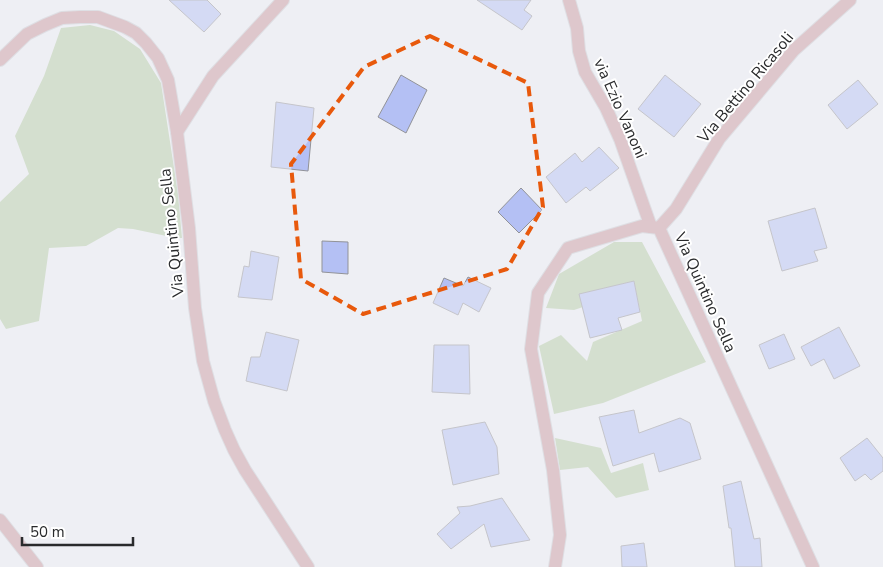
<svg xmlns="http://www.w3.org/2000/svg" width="883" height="567" viewBox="0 0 883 567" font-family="'Nunito Sans',sans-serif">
  <rect width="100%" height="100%" fill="#eeeff4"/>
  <g fill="#b4cda3">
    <polygon points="90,25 114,31 140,49 161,83 178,194 182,238 176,238 133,229 118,228 86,246 49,248 39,321 6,329 0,319 0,202 29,174 15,136 44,76 61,28"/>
    <polygon points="614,242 642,242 706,362 603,403 554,414 539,346 561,335 587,361 593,342 642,321 634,281 580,294 583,307 574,310 546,308 559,274"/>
    <polygon points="555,438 601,448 611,473 643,463 649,490 616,498 588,467 560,470"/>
  </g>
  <g fill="#b4c0f4" stroke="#929398">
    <polygon points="169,0 207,0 221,14 204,32"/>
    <polygon points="477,0 531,0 524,10 532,16 522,30"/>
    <polygon points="401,75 427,90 406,133 378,117"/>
    <polygon points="665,75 701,104 674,137 638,109"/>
    <polygon points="858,80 878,104 847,129 828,105"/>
    <polygon points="276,102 314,108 308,171 271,167"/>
    <polygon points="599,147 619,168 590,191 586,187 566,203 546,177 575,153 582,162"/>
    <polygon points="521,188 542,210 519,233 498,212"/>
    <polygon points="815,208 827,248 814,251 818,261 782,271 768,221"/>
    <polygon points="322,241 348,242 348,274 322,272"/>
    <polygon points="251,251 279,257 272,300 238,297 244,266 249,267"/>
    <polygon points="468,277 491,288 479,312 463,303 458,315 433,303 444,278 463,286"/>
    <polygon points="634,281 640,312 618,318 622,330 590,338 579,294"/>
    <polygon points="839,327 860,366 834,379 824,359 811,366 801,347"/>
    <polygon points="266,332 299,340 287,391 246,381 251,357 260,357"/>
    <polygon points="784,334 795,359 769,369 759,345"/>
    <polygon points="434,345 469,345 470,394 432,392"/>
    <polygon points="634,410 639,433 680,418 690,423 701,459 659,472 654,453 613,466 599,417"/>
    <polygon points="485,422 497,447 499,474 453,485 442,430"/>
    <polygon points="867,438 883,458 883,471 871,480 865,474 855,481 840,458"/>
    <polygon points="741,481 754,539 760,538 762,567 735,567 731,528 729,528 723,486"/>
    <polygon points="502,498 530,540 491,547 484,524 451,549 437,534 460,513 457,507 470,506"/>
    <polygon points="644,543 647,567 622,567 621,546"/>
  </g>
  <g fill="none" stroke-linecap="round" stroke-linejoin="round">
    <defs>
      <g id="minor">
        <polyline points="569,0 577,28 579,51 585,72 606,108 620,139 651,227"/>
        <polyline points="177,132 213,76 283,0"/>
        <polyline points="659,228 676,209 719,139 794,50 850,0"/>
        <polyline points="0,520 37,567"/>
      </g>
      <g id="tertiary">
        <polyline points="0,60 27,34 45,25 62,18 80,17 98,17 125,27 136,33 146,43 158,58 168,80 177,132 189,228 195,308 203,361 214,401 225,430 234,450 245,470 308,567"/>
        <polyline points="555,567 560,535 553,470 531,349 538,293 568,248 642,226 659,228 813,567"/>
      </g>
    </defs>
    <use href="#minor" stroke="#cbccd0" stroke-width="14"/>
    <use href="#tertiary" stroke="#cbccd0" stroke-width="14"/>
    <use href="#minor" stroke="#ca979b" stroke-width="12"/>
    <use href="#tertiary" stroke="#ca979b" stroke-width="12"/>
  </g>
  <path d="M0 0H883V567H0ZM430 36 528 83 543 207 507 269 363 314 301 279 291 164 364 67Z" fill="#eeeff4" fill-opacity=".55" fill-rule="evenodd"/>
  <path fill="none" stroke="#e8590c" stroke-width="4" stroke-dasharray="10 6" stroke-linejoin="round" d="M430 36 528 83 543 207 507 269 363 314 301 279 291 164 364 67Z"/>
  <g text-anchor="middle" stroke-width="4" stroke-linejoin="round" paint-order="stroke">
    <g font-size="16" fill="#292a2c" stroke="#fff">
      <text transform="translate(745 87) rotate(-50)" y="6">Via Bettino Ricasoli</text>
      <text transform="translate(621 108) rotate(66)" y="6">via Ezio Vanoni</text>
      <text transform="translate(171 233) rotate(-96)" y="6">Via Quintino Sella</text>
      <text transform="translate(706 292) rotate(66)" y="6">Via Quintino Sella</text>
    </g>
  </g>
  <path d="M22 537v8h111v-8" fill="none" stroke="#292a2c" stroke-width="2.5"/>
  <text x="30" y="537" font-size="15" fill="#292a2c" stroke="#ffffff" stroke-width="4" paint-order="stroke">50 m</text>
</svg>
